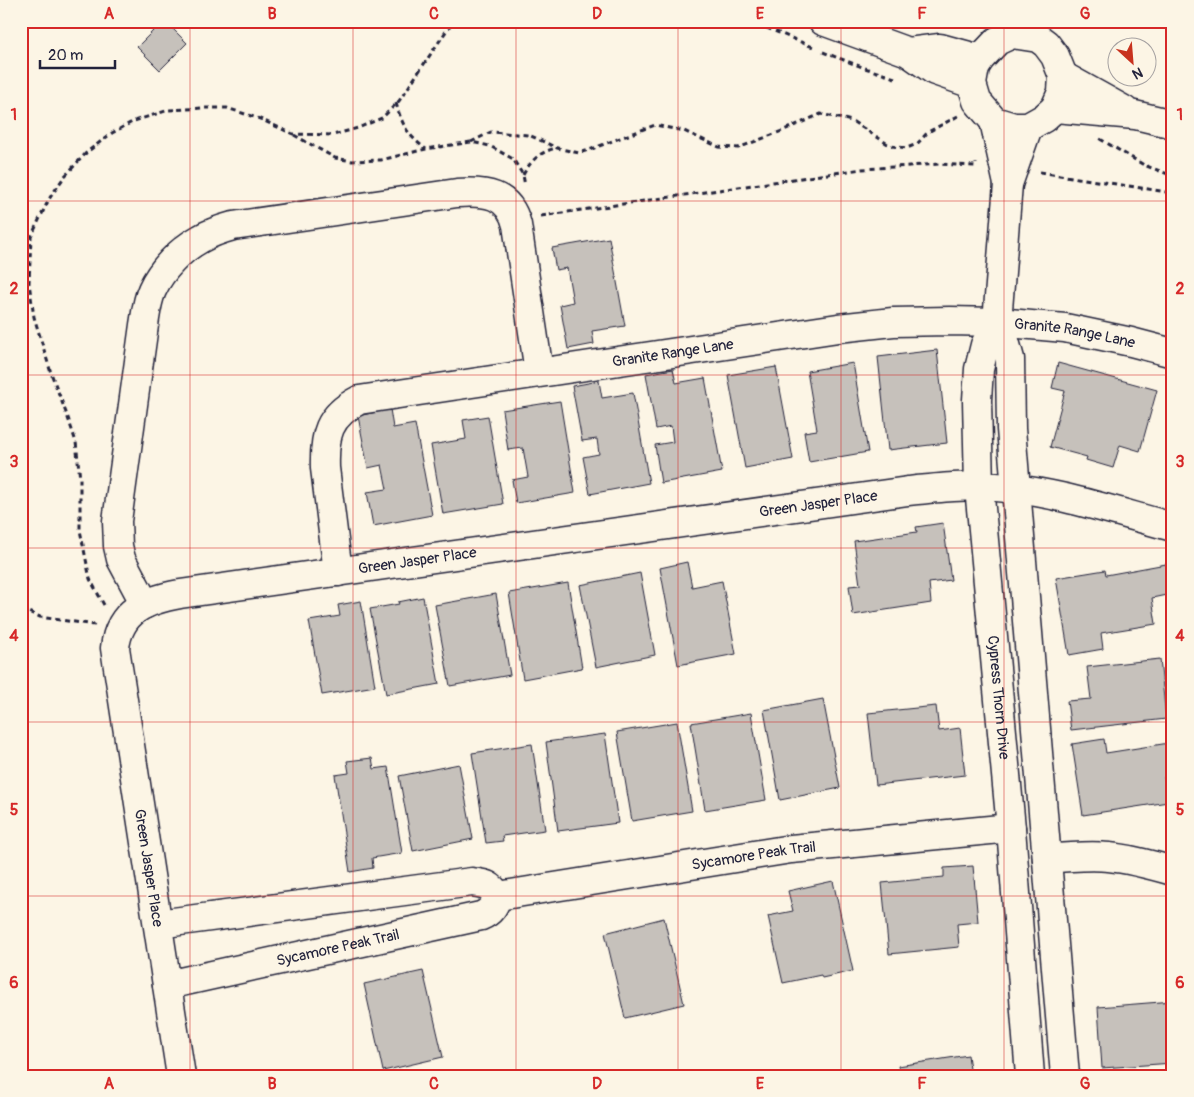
<svg xmlns="http://www.w3.org/2000/svg" width="1194" height="1097" viewBox="0 0 1194 1097" font-family="Pangolin,sans-serif">
  <rect width="100%" height="100%" fill="#fcf5e5"/>
  <filter id="ink" filterUnits="userSpaceOnUse"><feTurbulence type="fractalNoise" baseFrequency=".02" numOctaves="2"/><feDisplacementMap in="SourceGraphic" scale="10" xChannelSelector="R" yChannelSelector="G"/><feConvolveMatrix kernelMatrix="1 2 1 2 8 2 1 2 1" color-interpolation-filters="sRGB"/></filter>
  <g filter="url(#ink)">
    <g fill="#c6c1bb" stroke="#22223b">
      <polygon points="163,21 165,21 187,43 160,70 137,47"/>
      <polygon points="609,238 625,326 592,331 594,344 568,349 560,305 573,302 567,268 556,270 552,248"/>
      <polygon points="937,350 947,443 888,450 878,357"/>
      <polygon points="853,363 868,452 809,462 804,432 817,430 807,371"/>
      <polygon points="1058,363 1157,390 1140,451 1120,445 1113,468 1086,460 1087,457 1050,447 1065,391 1052,388"/>
      <polygon points="776,367 793,459 745,468 728,375"/>
      <polygon points="673,369 676,383 705,378 722,472 661,483 655,445 673,442 671,426 656,429 646,374"/>
      <polygon points="599,381 602,398 633,393 649,483 590,494 583,457 599,454 597,439 582,441 572,386"/>
      <polygon points="560,401 575,493 516,503 512,480 528,477 523,448 508,450 502,410"/>
      <polygon points="390,409 393,428 415,424 432,515 373,526 367,492 387,489 382,465 368,468 358,416"/>
      <polygon points="488,416 503,504 443,514 431,445 466,439 463,420"/>
      <polygon points="943,523 951,580 929,583 931,603 853,615 849,586 860,585 854,541 917,532 916,527"/>
      <polygon points="687,562 692,587 722,581 736,654 678,665 660,568"/>
      <polygon points="1166,564 1171,594 1152,598 1156,624 1101,633 1103,649 1069,655 1056,578 1105,570 1106,575"/>
      <polygon points="640,573 655,655 596,667 580,585"/>
      <polygon points="568,583 582,668 523,679 509,593"/>
      <polygon points="496,594 510,675 450,686 435,605"/>
      <polygon points="423,597 439,684 386,694 370,609 399,604 398,602"/>
      <polygon points="361,601 375,686 322,695 309,621 340,616 338,605"/>
      <polygon points="1160,659 1166,719 1071,730 1067,701 1091,699 1087,667"/>
      <polygon points="823,699 840,788 780,800 764,710"/>
      <polygon points="936,706 939,731 960,728 965,775 876,785 868,713"/>
      <polygon points="751,713 766,800 705,810 691,723"/>
      <polygon points="677,722 692,811 632,821 617,732"/>
      <polygon points="605,734 618,823 558,831 546,742"/>
      <polygon points="1104,739 1106,753 1169,743 1173,767 1173,776 1164,777 1168,802 1083,815 1072,744"/>
      <polygon points="532,744 545,830 502,836 503,841 486,843 472,753"/>
      <polygon points="372,758 374,769 388,767 402,853 372,858 373,868 350,872 335,775 349,773 347,761"/>
      <polygon points="459,764 473,839 413,851 399,776"/>
      <polygon points="973,866 978,922 957,924 959,947 889,954 882,883 944,877 944,868"/>
      <polygon points="833,881 853,971 822,978 821,975 783,983 768,916 793,911 788,891"/>
      <polygon points="664,918 684,1004 625,1018 605,933"/>
      <polygon points="423,971 443,1057 383,1071 364,984"/>
      <polygon points="1173,1001 1173,1063 1102,1068 1098,1007"/>
      <polygon points="968,1055 971,1076 900,1076 898,1066"/>
    </g>
    <g fill="none" stroke-linecap="round" stroke-linejoin="round">
      <defs>
        <g id="minor">
          <polyline points="823,21 908,52 935,71 972,84"/>
          <polygon points="1012,34 1038,38 1046,44 1055,56 1063,76 1062,92 1055,108 1044,118 1028,127 1014,127 994,121 977,101 972,84 975,67 980,59 997,41"/>
          <polyline points="908,52 940,48 980,59"/>
          <polyline points="1063,76 1124,110"/>
          <polyline points="1055,108 1135,115 1173,124"/>
          <polyline points="994,121 1008,184"/>
          <path id="s1" d="M1028 127 1008 184 997 322 985 345 979 369 977 400 979 487 1011 828 1030 1076"/>
          <polyline points="997,322 1005,341 1010,359 1011,429 1065,1076"/>
          <path id="s2" d="M338 572 325 468C324 435 328 416 359 400L838 328 893 322 950 321 997 322 1065 328 1131 342 1173 353"/>
          <path d="M145 604 121 559 118 546 117 521 144 325C146 313 147 301 152 290 161 270 180 250 200 239 210 233 222 229 233 226L457 193C485 191 509 193 517 225L539 372"/>
          <path d="M1047 859C1067 857 1088 855 1109 857 1130 859 1152 865 1173 871"/>
          <path id="s3" d="M498 896 791 849 1011 828"/>
          <path d="M158 924 472 882C486 884 490 884 498 896"/>
          <path id="s4" d="M167 985 481 916C491 912 494 906 498 896"/>
          <path id="s5" d="M181 1076 115 648C119 610 147 600 180 594L908 491C938 488 967 485 996 487 1055 491 1116 512 1173 527"/>
        </g>
      </defs>
      <use href="#minor" stroke="#22223b" stroke-width="31"/>
      <g stroke="#22223b" stroke-width="3" stroke-dasharray="5 4" stroke-linecap="butt">
        <polyline points="750,21 813,47"/>
        <polyline points="823,52 862,67 895,78"/>
        <path d="M396 103C402 125 408 136 426 149"/>
        <polyline points="294,135 335,158 352,161 381,160 426,149 471,142 490,146 513,159 523,175 525,186"/>
        <polyline points="1100,139 1144,165 1173,176"/>
        <polyline points="471,142 491,132 529,135 557,148 579,153 592,149 612,141 655,125 684,131 719,147 738,148 782,131 821,114 852,121 891,146 907,148 917,144 928,132 958,116"/>
        <polyline points="1040,172 1173,193"/>
        <path d="M523 175C531 160 540 152 556 148"/>
        <polyline points="541,216 862,169 940,164 976,166 976,163"/>
        <polyline points="104,605 90,579 80,530 80,479 76,442 68,418 51,373 34,317 29,283 31,237 49,199 64,177 87,152 112,133 134,121 169,110 203,108 227,108 260,119 293,134 333,135 358,128 382,118 399,101 453,21"/>
        <polyline points="21,609 40,617 95,625"/>
      </g>
      <use href="#minor" stroke="#fcf5e5" stroke-width="28"/>
    </g>
  </g>
  <path fill="none" stroke="#d62828" stroke-width="1" stroke-opacity="0.55" d="M190 21V1076M353 21V1076M516 21V1076M678 21V1076M841 21V1076M1004 21V1076M21 201H1173M21 375H1173M21 548H1173M21 722H1173M21 896H1173"/>
  <g text-anchor="middle" stroke-width="4" stroke-linejoin="round" paint-order="stroke">
    <g font-size="15" fill="#22223b" stroke="#fcf5e5">
      <text dy="5" stroke="none"><textPath href="#s2" startOffset="909">Granite Range Lane</textPath></text>
      <text dy="5" stroke="none"><textPath href="#s2" startOffset="504">Granite Range Lane</textPath></text>
      <text dy="5" stroke="none"><textPath href="#s5" startOffset="1170">Green Jasper Place</textPath></text>
      <text dy="5" stroke="none"><textPath href="#s5" startOffset="765">Green Jasper Place</textPath></text>
      <text dy="5" stroke="none"><textPath href="#s1" startOffset="579">Cypress Thorn Drive</textPath></text>
      <text dy="5" stroke="none"><textPath href="#s3" startOffset="259">Sycamore Peak Trail</textPath></text>
      <text transform="translate(149 868) rotate(81)" y="5">Green Jasper Place</text>
      <text dy="5" stroke="none"><textPath href="#s4" startOffset="175">Sycamore Peak Trail</textPath></text>
    </g>
  </g>
  <rect width="1194" height="1097" fill="none" stroke="#fcf5e5" stroke-width="55"/>
  <g transform="translate(1132 62) rotate(154)"><circle r="24" fill="#fcf5e5" stroke="#a5a1a1"/>
  <path d="M0-4L9 19L0 12L-9 19Z" fill="#c8321e"/>
  <text y="-8" font-size="14" font-weight="bold" text-anchor="middle" fill="#22223b">N</text>
  </g>
  <path d="M40 60v8h75v-8" fill="none" stroke="#22223b" stroke-width="2.5"/>
  <text x="48" y="60" font-size="15" fill="#22223b" stroke="#fcf5e5" stroke-width="4" paint-order="stroke">20 m</text>
  <rect x="28" y="28" width="1138" height="1042" fill="none" stroke="#d62828" stroke-width="2"/>
  <g font-size="16" text-anchor="middle" font-weight="bold" fill="#d62828">
    <text x="109" y="19">A</text>
    <text x="272" y="19">B</text>
    <text x="434" y="19">C</text>
    <text x="597" y="19">D</text>
    <text x="760" y="19">E</text>
    <text x="922" y="19">F</text>
    <text x="1085" y="19">G</text>
    <text x="14" y="120">1</text>
    <text x="1180" y="120">1</text>
    <text x="14" y="294">2</text>
    <text x="1180" y="294">2</text>
    <text x="14" y="467">3</text>
    <text x="1180" y="467">3</text>
    <text x="14" y="641">4</text>
    <text x="1180" y="641">4</text>
    <text x="14" y="815">5</text>
    <text x="1180" y="815">5</text>
    <text x="14" y="988">6</text>
    <text x="1180" y="988">6</text>
    <text x="109" y="1089">A</text>
    <text x="272" y="1089">B</text>
    <text x="434" y="1089">C</text>
    <text x="597" y="1089">D</text>
    <text x="760" y="1089">E</text>
    <text x="922" y="1089">F</text>
    <text x="1085" y="1089">G</text>
  </g>
</svg>
